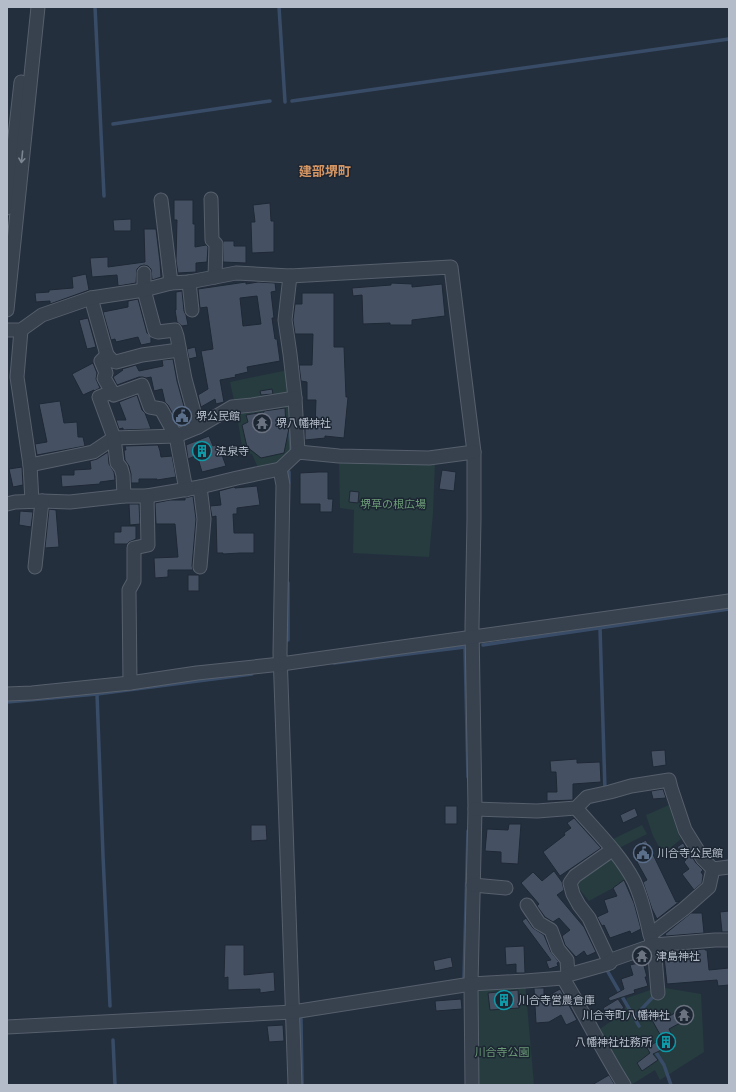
<svg xmlns="http://www.w3.org/2000/svg" width="736" height="1092" viewBox="0 0 736 1092" font-family="Lato,'Noto Sans JP',sans-serif">
  <rect width="100%" height="100%" fill="#242f3e"/>
  <g fill="#263c3f">
    <polygon points="283,371 290,373 295,451 280,465 258,468 252,454 243,453 236,409 230,382"/>
    <polygon points="339,462 435,463 433,513 429,557 353,553 354,510 340,508"/>
    <polygon points="669,805 678,834 681,839 663,854 653,836 646,815"/>
    <polygon points="642,825 647,834 619,848 613,839"/>
    <polygon points="611,857 627,878 613,888 589,901 579,889 577,880"/>
    <polygon points="525,981 534,1085 473,1085 471,984"/>
    <polygon points="659,987 701,994 704,1052 660,1080 655,1070 631,1085 624,1085 590,1036 624,1012 627,998"/>
  </g>
  <g fill="none" stroke-linecap="round" stroke-linejoin="round">
    <g stroke="#394c67" stroke-width="3.5">
      <polyline points="95,7 104,196"/>
      <polyline points="279,7 285,102"/>
      <polyline points="292,101 729,39"/>
      <polyline points="113,124 270,101"/>
      <polyline points="290,432 291,450"/>
      <polyline points="289,472 289,483"/>
      <polyline points="288,583 288,640"/>
      <polyline points="600,628 605,790"/>
      <polyline points="483,645 729,609"/>
      <polyline points="334,663 465,647 468,777"/>
      <polyline points="97,694 103,856 110,1006"/>
      <polyline points="7,702 97,694 252,674"/>
      <polyline points="608,972 639,1026"/>
      <polyline points="464,977 468,831"/>
      <polyline points="634,1017 654,996 654,994"/>
      <polyline points="301,1019 302,1085"/>
      <polyline points="113,1040 115,1085"/>
      <polyline points="648,1040 664,1065 671,1085"/>
    </g>
  </g>
  <g fill="#455162" stroke="#1f2835" fill-rule="evenodd">
    <polygon points="174,200 193,200 193,224 195,224 195,247 206,245 208,247 207,262 196,263 196,272 178,273 176,261 177,220 174,220"/>
    <polygon points="270,203 271,221 274,221 274,252 252,253 251,222 255,222 253,205"/>
    <polygon points="131,219 131,231 114,231 113,220"/>
    <polygon points="144,229 156,229 160,262 161,277 152,280 151,269 148,266 144,265 140,266 137,269 136,283 118,286 117,275 92,277 90,258 108,257 108,267 145,262"/>
    <polygon points="223,241 234,241 234,246 246,246 246,263 223,262"/>
    <polygon points="86,274 89,290 50,304 50,301 36,302 35,293 49,292 49,290 73,288 72,277"/>
    <path d="M246 282V284L258 282 275 283 276 291 271 292 274 318H272L275 339H277L280 361 247 367 248 372 235 375 236 377 220 380 224 402 216 404 215 399 201 407 198 395 208 389 201 351 213 349 207 307 200 308 198 289ZM257 296 261 324 243 326 240 298Z"/>
    <polygon points="391,283 412,284 412,287 442,284 445,316 412,320 412,325 390,325 390,323 363,324 362,295 353,296 352,288 391,285"/>
    <polygon points="182,291 184,311 186,315 188,325 182,326 177,322 175,310 176,310 176,292"/>
    <polygon points="302,293 334,293 334,347 344,347 346,397 348,397 344,438 325,436 325,438 305,440 305,427 315,427 316,400 307,400 307,382 301,381 299,365 312,365 313,334 295,334 293,320 295,304 302,304"/>
    <polygon points="138,299 147,333 151,337 151,343 141,345 138,337 116,342 115,339 111,340 103,312 128,307 128,301"/>
    <polygon points="88,318 96,347 87,349 79,320"/>
    <polygon points="195,347 197,357 189,359 187,349"/>
    <polygon points="173,359 177,381 185,410 174,413 176,419 168,405 165,402 162,389 154,391 151,377 146,378 143,377 139,377 117,385 113,377 123,370 122,369 136,365 139,371 163,366 162,360"/>
    <polygon points="93,363 97,373 96,379 100,388 94,391 94,390 83,395 72,374"/>
    <polygon points="272,389 273,394 261,395 260,391"/>
    <polygon points="137,395 142,410 145,413 151,429 123,430 123,428 119,429 116,420 126,420 119,402"/>
    <polygon points="60,401 64,423 77,422 78,437 83,437 85,446 37,455 35,444 47,442 39,404"/>
    <polygon points="285,408 286,427 289,427 289,428 284,453 261,458 247,447 242,425 248,422 246,415 264,412 264,411"/>
    <polygon points="209,436 213,446 218,444 226,466 202,472 197,455 188,459 186,445"/>
    <polygon points="158,445 160,451 161,457 172,456 176,477 157,480 157,479 139,479 139,483 131,483 131,474 129,466 125,460 124,450 126,450 125,446"/>
    <polygon points="108,452 109,464 114,472 115,480 100,482 100,484 62,487 61,475 74,475 74,470 91,469 90,461 97,459"/>
    <polygon points="22,467 23,485 13,487 9,469"/>
    <polygon points="442,470 456,472 454,491 439,489"/>
    <polygon points="319,472 328,472 328,499 333,499 332,512 320,512 320,504 300,504 300,473"/>
    <polygon points="257,486 260,505 237,508 237,514 233,514 234,533 254,533 254,553 240,553 223,554 223,553 217,553 216,516 212,517 210,506 221,505 219,491 234,487 235,488"/>
    <polygon points="350,491 359,492 358,503 349,502"/>
    <polygon points="193,496 196,519 192,566 193,570 168,570 168,577 155,578 154,558 178,557 175,524 156,524 155,503 170,500 185,500 185,498"/>
    <polygon points="129,504 139,504 140,524 130,525"/>
    <polygon points="49,509 56,510 59,547 45,548"/>
    <polygon points="20,511 33,512 31,527 19,525"/>
    <polygon points="121,526 136,526 136,539 129,542 127,544 114,544 114,532 121,532"/>
    <rect x="188" y="575" width="11" height="16"/>
    <polygon points="665,750 666,765 653,767 651,751"/>
    <polygon points="577,759 577,763 600,762 601,782 573,784 573,800 547,801 547,792 557,792 556,772 551,772 550,761"/>
    <polygon points="663,789 666,798 653,799 651,791"/>
    <rect x="445" y="806" width="12" height="18"/>
    <polygon points="635,808 638,816 623,823 620,815"/>
    <polygon points="574,818 601,848 560,876 543,852 565,835 564,833 571,828 567,823"/>
    <polygon points="509,824 521,824 518,864 501,863 501,852 485,851 487,829 508,830"/>
    <polygon points="251,825 266,825 267,840 251,841"/>
    <polygon points="646,840 676,902 680,901 657,919 652,909 643,882 647,880 637,862 642,859 635,846"/>
    <polygon points="683,843 696,863 703,870 701,872 703,875 702,883 694,890 682,874 689,869 684,862 686,860 677,847"/>
    <polygon points="554,871 562,882 564,890 557,895 584,927 596,952 587,956 584,951 576,957 565,945 562,936 570,930 559,918 553,922 545,917 537,906 539,904 521,883 533,872 542,881"/>
    <polygon points="624,880 634,903 641,929 631,934 630,931 610,938 604,925 602,926 597,917 608,912 604,900 617,896 613,888"/>
    <polygon points="729,911 729,932 722,932 720,912"/>
    <polygon points="691,913 702,913 704,933 666,936 665,934"/>
    <polygon points="526,918 533,928 544,935 551,952 559,962 557,963 558,966 549,969 546,961 551,960 522,921"/>
    <polygon points="225,945 244,945 244,975 274,972 275,991 260,993 260,989 228,990 228,977 224,978"/>
    <polygon points="524,946 525,973 516,973 516,964 506,965 505,947"/>
    <polygon points="705,949 705,950 707,950 709,970 729,968 729,985 718,986 717,980 667,984 664,957 669,956 669,952"/>
    <polygon points="451,957 453,967 435,971 433,961"/>
    <polygon points="643,962 647,977 645,977 648,986 634,990 635,993 610,1001 608,998 624,989 621,979 633,975 630,965"/>
    <polygon points="534,988 544,988 544,998 560,989 577,1020 566,1025 561,1015 549,1022 536,1023"/>
    <polygon points="518,990 519,1008 490,1010 488,993"/>
    <polygon points="461,999 462,1009 436,1011 435,1001"/>
    <polygon points="618,999 624,1008 608,1018 603,1008"/>
    <polygon points="688,1006 693,1016 669,1029 676,1043 653,1054 658,1060 642,1071 637,1063 650,1053 647,1048 662,1038 652,1020 659,1016 662,1020"/>
    <polygon points="283,1025 284,1041 269,1042 267,1026"/>
    <polygon points="609,1075 615,1085 592,1085"/>
  </g>
  <g fill="none" stroke-linecap="round" stroke-linejoin="round">
    <defs>
      <g id="minor">
        <polyline points="211,199 212,240 216,244 215,277"/>
        <polyline points="161,200 171,283"/>
        <polyline points="7,208 21,82"/>
        <polyline points="144,273 144,290 155,331 158,332 175,330 177,336 185,379 198,427"/>
        <polyline points="290,276 285,320 290,354 295,398 298,452"/>
        <polyline points="189,282 192,310"/>
        <polyline points="91,298 107,355"/>
        <polyline points="7,310 38,7"/>
        <polyline points="7,330 21,330 42,315 91,298 144,290 171,283 189,282 236,273 290,276 451,267 474,452 474,519 472,627 475,809 471,984 472,1085"/>
        <polyline points="21,330 17,377 30,465 32,501"/>
        <polyline points="112,392 104,378 106,373 101,361 107,355 113,361 116,362 142,355 179,350"/>
        <polyline points="30,465 93,452 114,438 176,436 198,427 232,407 252,405 295,398"/>
        <polyline points="280,469 283,485 280,653 295,1085"/>
        <polyline points="124,496 123,475 121,468 117,463 114,438 99,397 112,392 114,395 142,385 150,407 161,409 176,436 186,490"/>
        <polyline points="7,504 15,502 42,501 70,502 124,496 147,496 200,487 237,478 280,469 298,452 339,456 429,458 474,452"/>
        <polyline points="35,567 42,501"/>
        <polyline points="200,567 204,519 200,487"/>
        <polyline points="130,683 129,590 134,581 134,548 148,545 147,496"/>
        <polyline points="7,694 32,693 130,683 197,673 281,664 729,601"/>
        <path d="M576 808C596 831 620 854 634 881 642 898 646 916 650 935L684 909 709 887 713 869"/>
        <polyline points="475,809 537,811 576,808 587,797 610,792 631,786 669,780 671,788 685,830 703,859 713,869 729,867"/>
        <polyline points="473,885 506,888"/>
        <polyline points="527,905 539,923 551,930 558,949 567,960 568,975"/>
        <polyline points="651,938 654,945 658,993"/>
        <polyline points="610,963 589,918 579,905 573,894 570,883 575,876 612,850"/>
        <path d="M563 978C584 1013 602 1050 624 1085"/>
        <polyline points="7,1027 293,1012 471,984 525,981 563,978 568,975 607,964 614,959 654,945 715,940 729,940"/>
      </g>
    </defs>
    <use href="#minor" stroke="#565f6c" stroke-width="15"/>
    <use href="#minor" stroke="#38414e" stroke-width="13"/>
  </g>
  <defs><path id="oneway-shaft" d="M-6 0H5M1.5-3L5.5 0L1.5 3" fill="none" stroke-width="1.6" stroke-linecap="round" stroke-linejoin="round"/></defs>
  <use stroke="#7c8592" href="#oneway-shaft" transform="translate(22 157) rotate(96)"/>
  <defs>
    <symbol id="civic-ring" viewBox="-11 -11 22 22"><circle r="9.5" fill="#1d2633" stroke="#5c6f8a" stroke-width="1.5"/><path d="M-.6-6.5H3V-4.5H.6V-3L4-1V1h2V6H-6V1h2V-1L-.6-3ZM-1.2 2.5V6h2.4V2.5Z" fill="#5c6f8a"/></symbol>
    <symbol id="temple-ring" viewBox="-11 -11 22 22"><circle r="9.5" fill="#1d2633" stroke="#6b7280" stroke-width="1.5"/><path d="M0-6L5-2H3V0L6.5 2.5H4V6H1.5V3h-3V6H-4V2.5H-6.5L-3 0V-2H-5Z" fill="#6b7280"/></symbol>
    <symbol id="building-ring" viewBox="-11 -11 22 22"><circle r="9.5" fill="#1d2633" stroke="#0f9aa8" stroke-width="1.5"/><path d="M-4-6H4V6H1V3H-1V6H-4ZM-2.5-4.3h1.7v1.8h-1.7ZM.8-4.3h1.7v1.8H.8ZM-2.5-1h1.7V.8h-1.7ZM.8-1h1.7V.8H.8Z" fill="#0f9aa8"/></symbol>
  </defs>
  <g fill-rule="evenodd">
    <use href="#civic-ring" x="171" y="405" width="22" height="22"/>
    <use href="#temple-ring" x="251" y="412" width="22" height="22"/>
    <use href="#building-ring" x="191" y="440" width="22" height="22"/>
    <use href="#civic-ring" x="632" y="842" width="22" height="22"/>
    <use href="#temple-ring" x="631" y="945" width="22" height="22"/>
    <use href="#building-ring" x="493" y="989" width="22" height="22"/>
    <use href="#temple-ring" x="673" y="1004" width="22" height="22"/>
    <use href="#building-ring" x="655" y="1031" width="22" height="22"/>
  </g>
  <g text-anchor="middle" stroke-width="3" stroke-linejoin="round" paint-order="stroke">
    <g font-size="11" fill="#b4bcc9" stroke="#1d2633" text-anchor="start">
      <text x="196" y="420">堺公民館</text>
      <text x="276" y="427">堺八幡神社</text>
      <text x="216" y="455">法泉寺</text>
      <text x="657" y="857">川合寺公民館</text>
      <text x="656" y="960">津島神社</text>
      <text x="518" y="1004">川合寺営農倉庫</text>
      <text x="670" y="1019" text-anchor="end">川合寺町八幡神社</text>
      <text x="652" y="1046" text-anchor="end">八幡神社社務所</text>
    </g>
    <g font-size="11" fill="#6b9a76" stroke="#1d2633">
      <text x="393" y="508">堺草の根広場</text>
      <text x="502" y="1056">川合寺公園</text>
    </g>
    <g font-size="13" font-weight="bold" fill="#d59563" stroke="#1d2633">
      <text x="325" y="176">建部堺町</text>
    </g>
  </g>
  <rect width="736" height="1092" fill="none" stroke="#b4bcc9" stroke-width="16"/>
</svg>
